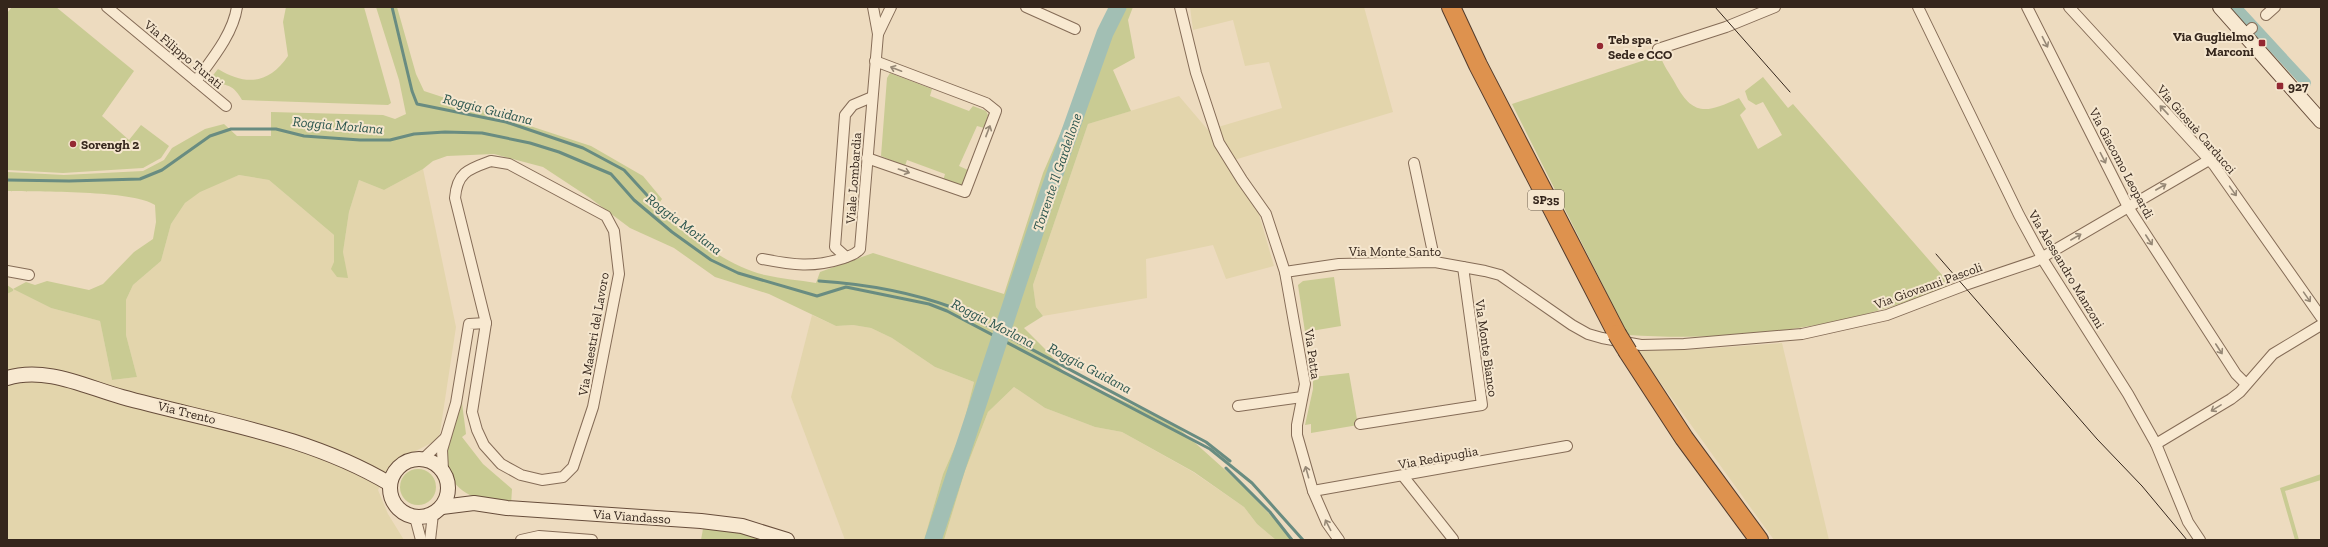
<svg xmlns="http://www.w3.org/2000/svg" width="2328" height="547" viewBox="0 0 2328 547" font-family="'Zilla Slab',serif">
  <rect width="100%" height="100%" fill="#eddbbf"/>
  <g fill="#e3d5ac">
    <polygon points="1190,7 1364,7 1393,112 1234,160 1256,204 1274,266 1226,279 1213,245 1146,259 1147,298 1043,316 1036,307 1033,285 1088,124 1179,96 1208,130 1282,108 1269,62 1245,66 1233,20 1193,30"/>
    <polygon points="423,169 456,327 439,439 392,463 378,490 388,514 404,540 7,540 7,294 13,291 13,289 51,308 100,321 112,380 137,377 126,335 126,300 133,285 161,261 171,224 185,203 200,191 239,175 269,180 334,235 334,262 347,278 343,252 349,212 359,180 384,190"/>
    <polygon points="812,315 836,326 853,325 871,328 892,338 935,367 974,382 961,433 943,474 924,540 845,540 791,397"/>
    <polygon points="1782,343 1829,540 1774,540 1637,350 1686,350"/>
    <polygon points="1014,387 1045,408 1095,427 1122,432 1193,472 1244,507 1257,524 1276,540 944,540 965,471 988,412"/>
  </g>
  <g fill="#c9cb93">
    <polygon points="12,7 56,7 134,71 102,116 129,140 141,125 169,146 161,158 143,168 63,173 7,170 7,13"/>
    <path d="M286 7H364L391 103 388 105 242 100C231 80 224 88 210 79L218 69C246 86 269 84 288 56L283 22Z"/>
    <path d="M376 7H397L416 74 424 91 591 146 643 176 662 199 656 208C687 233 726 266 765 275 782 279 799 280 816 283L820 272 873 253 1004 294 1043 173 1115 7H1133L1128 20 1135 58 1113 70 1131 111 1088 124 1033 285 1036 307 1043 316 1024 328 1050 354 1066 375 1174 424 1242 485 1294 540H1276L1257 524 1244 507 1194 472 1122 432 1095 427 1045 408 1014 387 988 412 965 471 944 540H924L943 474 961 433 974 382 935 367 892 338 871 328 853 325 836 326 769 294 715 277 674 248 630 228 590 198 543 167 494 154 447 156 433 161 423 169 384 190 359 180 349 212 343 252 348 278 337 277 331 269 334 262V235L269 180 239 175 200 192 185 203 171 224 161 261 133 285 126 300V335L137 377 112 380 100 321 51 308 13 289V291L7 294V285L13 289 26 282 35 285 47 281 89 290 103 284 134 252 153 239 156 222 155 205C134 190 37 192 7 191V172L64 175 143 171 164 160 172 148 205 129 224 124 237 136H271V112L383 115 395 119 406 114 399 80Z"/>
    <path d="M1660 55C1663 65 1670 74 1675 83 1693 117 1707 113 1739 98L1746 109 1740 115 1758 149 1782 135 1763 102 1756 105 1748 100 1745 91 1763 77 1788 108 1793 104 1949 283C1940 293 1923 296 1911 300 1821 332 1723 341 1628 335L1512 104Z"/>
    <polygon points="890,73 932,89 930,96 969,111 973,106 986,111 988,115 984,128 977,126 959,166 968,170 961,187 943,181 945,174 907,160 905,166 881,156 887,78"/>
    <polygon points="1334,277 1341,326 1305,332 1298,285 1303,281"/>
    <polygon points="1349,373 1358,425 1311,433 1311,424 1305,425 1313,389 1313,377"/>
    <path d="M462 403 466 434 462 437 483 464 512 489 511 505C473 497 463 500 442 465Z"/>
    <circle cx="418" cy="487" r="18"/>
    <polygon points="2321,474 2321,480 2285,491 2299,540 2295,540 2280,488"/>
    <polygon points="704,523 777,540 701,540"/>
  </g>
  <g fill="none" stroke-linecap="round" stroke-linejoin="round">
    <g stroke="#698c81" stroke-width="3">
      <polyline points="392,7 412,91 417,104 506,122 583,148 624,170 656,205"/>
      <polyline points="7,180 69,181 140,179 162,170 210,136 231,129 276,129 304,136 360,140 390,140 414,134 445,132 482,133 530,143 559,152 611,174 634,200 672,232 711,260 738,273 817,296 846,287 929,304 947,311 1210,449 1252,483 1303,540"/>
      <path d="M819 281C865 284 911 292 954 308L1206 442 1230 461"/>
      <polyline points="1226,468 1270,512 1292,540"/>
    </g>
    <polyline stroke="#a2bfb4" stroke-width="10" points="2236,7 2306,83"/>
    <polyline stroke="#a2bfb4" stroke-width="17" points="933,540 1046,199 1105,33 1118,7"/>
    <defs>
      <g id="street">
        <polyline points="107,7 226,106"/>
        <polyline points="1026,7 1075,29"/>
        <polyline points="1180,7 1196,73 1219,143 1242,180 1266,214 1285,272 1305,384 1297,425 1297,435 1313,491 1327,523 1339,540"/>
        <polyline points="1918,7 2019,215 2045,263 2128,394 2156,444 2188,522 2200,540"/>
        <polyline points="2027,7 2128,207 2236,374 2246,384"/>
        <polyline points="2069,7 2214,165 2321,317"/>
        <polyline points="2266,15 2275,7"/>
        <polyline points="878,34 891,7"/>
        <polyline points="2245,34 2252,28"/>
        <polyline points="1658,49 1726,27 1775,7"/>
        <path d="M196 81C212 59 233 34 237 7"/>
        <polyline points="867,158 965,192 996,111 986,103 875,61"/>
        <path d="M491 161 509 164 606 216 614 231 619 274 593 407 573 467 563 477 542 480 521 475 501 464 484 445 477 430 472 412 486 323 455 198C457 172 469 169 491 161Z"/>
        <polyline points="1414,163 1435,262"/>
        <polyline points="846,257 835,247 845,115 853,105 872,97"/>
        <path d="M762 259C793 265 813 268 844 258 851 255 855 255 860 249L878 34 873 7"/>
        <polyline points="7,271 29,275"/>
        <polyline points="1285,272 1339,264 1435,262 1485,271 1500,275 1572,325 1588,334 1602,338 1641,345 1684,344 1802,334 1887,315 1968,284 2036,261 2209,160"/>
        <polyline points="1238,406 1302,397"/>
        <polyline points="1360,424 1482,405 1463,267"/>
        <polyline points="2156,444 2231,399 2240,392 2273,354 2321,325"/>
        <polyline points="423,459 445,438"/>
        <polyline points="443,470 442,450 456,403 469,324 486,323"/>
        <polyline points="1403,476 1453,539"/>
        <polyline points="1313,491 1567,446"/>
        <polyline points="415,517 421,540"/>
        <polyline points="430,540 433,514"/>
        <polyline points="521,540 539,536 592,540"/>
      </g>
      <g id="secondary">
        <polyline points="2220,7 2321,121"/>
        <path d="M7 378C46 366 86 387 122 397 213 422 308 435 390 484"/>
        <circle cx="419" cy="488" r="29"/>
        <polyline points="442,507 474,503 507,508 701,521 742,526 787,540"/>
      </g>
      <g id="highway">
        <polyline points="1451,7 1478,65 1617,334"/>
        <polyline points="1628,352 1684,438 1759,540"/>
      </g>
    </defs>
    <use href="#street" stroke="#856c57" stroke-width="12"/>
    <use href="#secondary" stroke="#674d3b" stroke-width="16"/>
    <use href="#highway" stroke="#533b2c" stroke-width="20"/>
    <use href="#street" stroke="#f8e9d1" stroke-width="10"/>
    <use href="#secondary" stroke="#f8e9d1" stroke-width="14"/>
    <use href="#highway" stroke="#de924e" stroke-width="18"/>
    <g stroke="#35261c" stroke-width="1">
      <polyline points="1715,7 1790,92"/>
      <polyline points="1936,254 2097,439 2142,486 2187,540"/>
    </g>
    <defs>
      <polyline id="highway-bridge" points="1617,334 1628,352"/>
    </defs>
    <use href="#highway-bridge" stroke="#533b2c" stroke-width="20" stroke-linecap="butt"/>
    <use href="#highway-bridge" stroke="#de924e" stroke-width="18"/>
  </g>
  <defs><path id="oneway-shaft" d="M-6 0H5M1.5-3L5.5 0L1.5 3" fill="none" stroke-width="1.6" stroke-linecap="round" stroke-linejoin="round"/></defs>
  <g stroke="#968876">
    <use href="#oneway-shaft" transform="translate(2045 42) rotate(63)"/>
    <use href="#oneway-shaft" transform="translate(896 69) rotate(-159)"/>
    <use href="#oneway-shaft" transform="translate(2164 110) rotate(-133)"/>
    <use href="#oneway-shaft" transform="translate(988 131) rotate(-69)"/>
    <use href="#oneway-shaft" transform="translate(2103 158) rotate(63)"/>
    <use href="#oneway-shaft" transform="translate(904 171) rotate(19)"/>
    <use href="#oneway-shaft" transform="translate(2161 187) rotate(-30)"/>
    <use href="#oneway-shaft" transform="translate(2233 191) rotate(55)"/>
    <use href="#oneway-shaft" transform="translate(2076 237) rotate(-30)"/>
    <use href="#oneway-shaft" transform="translate(2149 240) rotate(57)"/>
    <use href="#oneway-shaft" transform="translate(2307 297) rotate(55)"/>
    <use href="#oneway-shaft" transform="translate(2219 349) rotate(57)"/>
    <use href="#oneway-shaft" transform="translate(2216 408) rotate(148)"/>
    <use href="#oneway-shaft" transform="translate(1307 472) rotate(-106)"/>
    <use href="#oneway-shaft" transform="translate(1328 525) rotate(-117)"/>
  </g>
  <g fill="#942832" stroke="#f5e6ce" stroke-width="1.5">
    <rect x="2258" y="39" width="8" height="8" rx="2"/>
    <circle cx="1600" cy="46" r="4"/>
    <rect x="2276" y="82" width="8" height="8" rx="2"/>
    <circle cx="73" cy="144" r="4"/>
  </g>
  <g text-anchor="middle" stroke-width="4" stroke-linejoin="round" paint-order="stroke">
    <rect fill="#f5e6ce" stroke="#6f6051" stroke-width="1" x="1528" y="190" width="36" height="20" rx="3"/>
    <g font-size="12" font-weight="bold" fill="#35261c">
      <text x="1546" y="204">SP35</text>
    </g>
    <g font-size="13" font-weight="bold" fill="#35261c" stroke="#f5e6ce" text-anchor="start">
      <text x="2254" y="41" text-anchor="end">Via Guglielmo<tspan x="2254" dy="15">Marconi</tspan></text>
      <text x="1608" y="44">Teb spa -<tspan x="1608" dy="15">Sede e CCO</tspan></text>
      <text x="2288" y="91">927</text>
      <text x="81" y="149">Sorengh 2</text>
    </g>
    <g font-size="13" fill="#35261c" stroke="#f5e6ce">
      <text transform="translate(184 54) rotate(40)" y="5">Via Filippo Turati</text>
      <text transform="translate(2197 129) rotate(49)" y="5">Via Giosuè Carducci</text>
      <text transform="translate(2122 163) rotate(62)" y="5">Via Giacomo Leopardi</text>
      <text transform="translate(853 178) rotate(-86)" y="5">Viale Lombardia</text>
      <text x="1395" y="256">Via Monte Santo</text>
      <text transform="translate(2067 269) rotate(59)" y="5">Via Alessandro Manzoni</text>
      <text transform="translate(1928 285) rotate(-20)" y="5">Via Giovanni Pascoli</text>
      <text transform="translate(593 334) rotate(-80)" y="5">Via Maestri del Lavoro</text>
      <text transform="translate(1487 348) rotate(82)" y="5">Via Monte Bianco</text>
      <text transform="translate(1313 354) rotate(82)" y="5">Via Patta</text>
      <text transform="translate(187 412) rotate(14)" y="5">Via Trento</text>
      <text transform="translate(1438 457) rotate(-10)" y="5">Via Redipuglia</text>
      <text transform="translate(632 516) rotate(4)" y="5">Via Viandasso</text>
    </g>
    <g font-size="14" font-style="italic" fill="#2b554e" stroke="#f5e6ce">
      <text transform="translate(488 109) rotate(14)" y="5">Roggia Guidana</text>
      <text transform="translate(338 125) rotate(5)" y="5">Roggia Morlana</text>
      <text transform="translate(1057 172) rotate(-71)" y="5">Torrente Il Gardellone</text>
      <text transform="translate(684 224) rotate(37)" y="5">Roggia Morlana</text>
      <text transform="translate(993 323) rotate(27)" y="5">Roggia Morlana</text>
      <text transform="translate(1090 368) rotate(28)" y="5">Roggia Guidana</text>
    </g>
  </g>
  <rect width="2328" height="547" fill="none" stroke="#35261c" stroke-width="16"/>
</svg>
